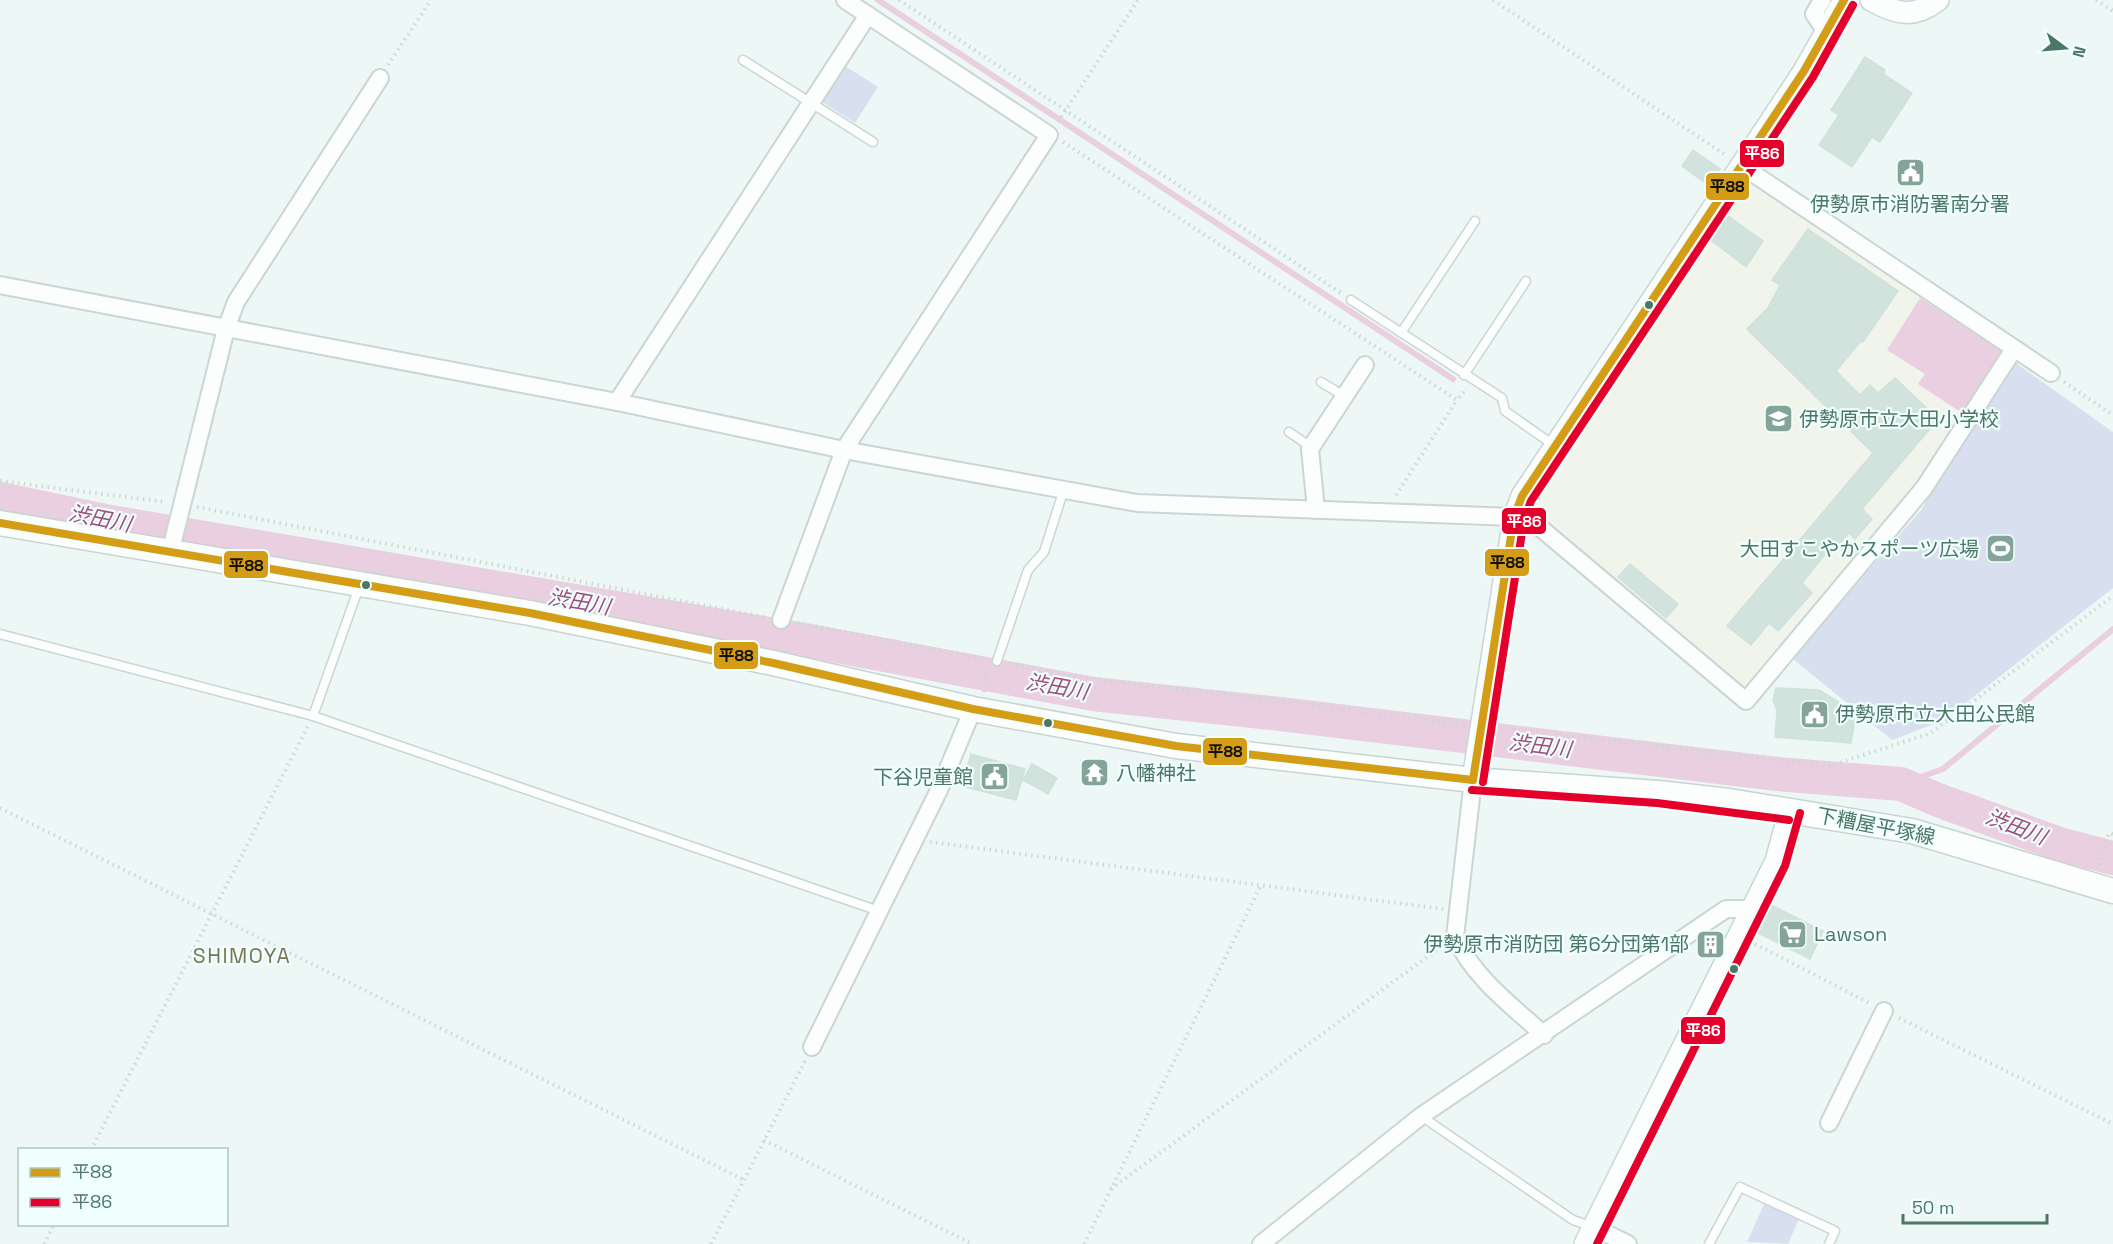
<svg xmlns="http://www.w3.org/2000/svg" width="2113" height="1244" viewBox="0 0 2113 1244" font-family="'Space Grotesk','Noto Sans JP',sans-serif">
  <rect width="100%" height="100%" fill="#edf8f6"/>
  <polygon fill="#f1f4ea" points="1749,181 2006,351 1919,487 1752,689 1743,688 1539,521 1541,499"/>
  <g fill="#d8e0f0">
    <polygon points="845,66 878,87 855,123 822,102"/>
    <polygon points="2013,361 2113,432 2113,588 1944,720 1892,740 1792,658 1921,510"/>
    <polygon points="1764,1204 1799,1219 1788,1244 1747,1242"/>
  </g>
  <polygon fill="#e9cfdf" points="1920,298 2002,351 1962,413 1918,384 1925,374 1887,350"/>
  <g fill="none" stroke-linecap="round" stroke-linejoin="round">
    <g stroke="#e9cfdf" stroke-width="6">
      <polyline points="878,0 1453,379"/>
      <polyline points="1901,784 1943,769 2113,629"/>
    </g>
    <polyline stroke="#e9cfdf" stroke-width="34" points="0,499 105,521 810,641 1093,694 1280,714 1777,774 1901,784 1938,800 2059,844 2113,858"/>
  </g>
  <g fill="#d2e3de" stroke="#cfe1dc" stroke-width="1.5">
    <polygon points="1865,57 1885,70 1883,74 1912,93 1880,142 1872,137 1852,167 1819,145 1839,115 1831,110"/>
    <polygon points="1693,150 1720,169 1708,185 1682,166"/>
    <polygon points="1728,216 1763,241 1746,267 1711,240"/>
    <polygon points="1808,229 1898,291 1863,342 1861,341 1836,371 1860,395 1870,385 1878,393 1895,378 1938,419 1862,509 1872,519 1855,539 1849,533 1832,552 1829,549 1802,583 1812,593 1778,631 1769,623 1751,645 1727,626 1873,453 1747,329 1768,308 1780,285 1772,280"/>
    <polygon points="1630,564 1678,604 1666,618 1618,577"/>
    <polygon points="1776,688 1819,690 1842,704 1855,718 1851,743 1775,737 1777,711 1773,700"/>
    <polygon points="971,754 1025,769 1016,800 962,786"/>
    <polygon points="1089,759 1104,766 1095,783 1080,776"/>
    <polygon points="1032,764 1057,778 1048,794 1023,780"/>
    <polygon points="1771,905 1823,931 1810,959 1758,933"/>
    <polygon points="1708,934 1721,942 1713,957 1699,950"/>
  </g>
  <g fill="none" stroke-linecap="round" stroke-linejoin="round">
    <defs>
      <g id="service">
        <polyline points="743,60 873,142"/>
        <polyline points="1351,300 1502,398 1505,411 1555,446"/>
        <polyline points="1401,333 1475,221"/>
        <polyline points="1464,375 1526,281"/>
        <polyline points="1321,382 1344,396"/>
        <polyline points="1289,432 1311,447"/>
        <polyline points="0,634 313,716 879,911"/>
        <polyline points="997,661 1028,570 1044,552 1064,489"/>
        <polyline points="313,716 359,587"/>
        <polyline points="1421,1116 1573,1220 1593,1227"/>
        <polyline points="1709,1244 1740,1187 1835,1231 1829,1244"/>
      </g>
      <g id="minor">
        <polyline points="1822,0 1814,14 1826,32"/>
        <polyline points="1742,166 2051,373"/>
        <polyline points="0,285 617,402 844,450 1137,503 1514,517 1531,520 1746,701 1924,488 2014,349"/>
        <polyline points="617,402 868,15"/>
        <polyline points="1316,510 1310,449 1365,365"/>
        <polyline points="170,553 226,329 236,302 380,78"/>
        <polyline points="781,620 844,450 1049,135 845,0"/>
        <path d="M1473 780 1455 937C1474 978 1511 1005 1544 1035"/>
        <polyline points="812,1047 939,790 973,709"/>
        <polyline points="1829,1123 1884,1011"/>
        <polyline points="1593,1227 1628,1244"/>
        <polyline points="1261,1244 1421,1116 1726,909 1751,909"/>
      </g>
      <g id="tertiary">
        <path d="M1871 0C1896 14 1914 19 1938 0"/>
        <polyline points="1473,780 1514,517 1522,496 1804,71 1844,0"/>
        <polyline points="1585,1244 1776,861 1790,810"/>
      </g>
      <polyline id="secondary" points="0,523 530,613 773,663 973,709 1176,746 1473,780 1658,793 1729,801 1912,831 2113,891"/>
    </defs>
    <use href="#service" stroke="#cad6d3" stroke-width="11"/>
    <use href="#minor" stroke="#cad6d3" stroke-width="20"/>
    <use href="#tertiary" stroke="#cad6d3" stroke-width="24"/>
    <use href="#secondary" stroke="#c7d5d1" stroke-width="27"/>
    <g stroke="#ccd8d4" stroke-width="4" stroke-dasharray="1.5 4.5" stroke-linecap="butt">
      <polyline points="899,0 1341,293"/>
      <polyline points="1493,0 1727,156"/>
      <polyline points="2096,0 2113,11"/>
      <polyline points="388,65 431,0"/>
      <polyline points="1058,122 1138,0"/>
      <polyline points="1063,142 1457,400 1466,390"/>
      <polyline points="2064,382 2113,415"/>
      <polyline points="0,481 166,502"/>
      <polyline points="1396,495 1457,400"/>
      <polyline points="197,507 764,617"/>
      <polyline points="798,623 985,659"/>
      <polyline points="1010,664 1071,676 1463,724"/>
      <polyline points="984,692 988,670"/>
      <polyline points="1501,728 1829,766 1931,733 2113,596"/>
      <polyline points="0,808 744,1180"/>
      <polyline points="930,842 1443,909"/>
      <polyline points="2099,865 2109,833 2113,834"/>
      <polyline points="1755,944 1871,1004"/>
      <polyline points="1899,1018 2113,1124"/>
      <polyline points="764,1140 972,1244"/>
      <polyline points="91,1150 308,726"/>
      <polyline points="1111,1189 1442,946"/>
      <polyline points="44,1244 54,1224"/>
      <polyline points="711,1244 805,1061"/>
      <polyline points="1084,1244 1261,885"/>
    </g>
    <use href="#service" stroke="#fcfefe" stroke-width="8"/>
    <use href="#minor" stroke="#fcfefe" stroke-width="16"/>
    <use href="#tertiary" stroke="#fcfefe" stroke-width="21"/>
    <use href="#secondary" stroke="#fcfefe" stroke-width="24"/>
    <defs>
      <g id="bus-1">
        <polyline points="0,523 530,613 773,663 973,709 1176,746 1473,780"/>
        <polyline points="1473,780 1514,517 1522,496 1804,71 1844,0"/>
      </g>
      <g id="bus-2">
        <polyline points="1483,782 1524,520 1531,501 1813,77 1853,5"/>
        <polyline points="1472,790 1657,803 1789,820"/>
        <polyline points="1597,1244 1785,866 1800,813"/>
      </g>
    </defs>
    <use href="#bus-1" stroke="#f0fffd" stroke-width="12"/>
    <use href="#bus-2" stroke="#f0fffd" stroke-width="12"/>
    <use href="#bus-1" stroke="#d59d15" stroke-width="8"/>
    <use href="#bus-2" stroke="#e4002b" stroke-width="8"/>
  </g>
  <defs>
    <symbol id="civic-square" viewBox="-11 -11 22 22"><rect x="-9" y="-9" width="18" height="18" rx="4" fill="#84a499" stroke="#f0fffd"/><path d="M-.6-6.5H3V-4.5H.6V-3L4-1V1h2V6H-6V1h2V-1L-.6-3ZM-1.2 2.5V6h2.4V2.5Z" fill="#fff"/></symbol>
    <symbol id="school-square" viewBox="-11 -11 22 22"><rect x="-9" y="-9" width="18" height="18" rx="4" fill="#84a499" stroke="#f0fffd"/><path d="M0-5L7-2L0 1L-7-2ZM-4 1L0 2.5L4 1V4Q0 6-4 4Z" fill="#fff"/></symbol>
    <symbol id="stadium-square" viewBox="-11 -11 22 22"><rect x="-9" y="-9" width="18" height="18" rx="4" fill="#84a499" stroke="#f0fffd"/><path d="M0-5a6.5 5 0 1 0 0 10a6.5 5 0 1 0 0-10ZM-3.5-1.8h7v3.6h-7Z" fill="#fff"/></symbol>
    <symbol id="temple-square" viewBox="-11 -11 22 22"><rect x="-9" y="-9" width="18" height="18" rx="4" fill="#84a499" stroke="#f0fffd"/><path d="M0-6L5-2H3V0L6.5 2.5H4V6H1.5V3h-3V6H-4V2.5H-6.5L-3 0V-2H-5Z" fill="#fff"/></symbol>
    <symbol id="supermarket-square" viewBox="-11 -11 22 22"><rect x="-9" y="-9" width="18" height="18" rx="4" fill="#84a499" stroke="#f0fffd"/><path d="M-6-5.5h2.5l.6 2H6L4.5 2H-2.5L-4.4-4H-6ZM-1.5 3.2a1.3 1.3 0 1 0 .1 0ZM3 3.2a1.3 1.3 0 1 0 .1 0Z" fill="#fff"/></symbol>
    <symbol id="building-square" viewBox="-11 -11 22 22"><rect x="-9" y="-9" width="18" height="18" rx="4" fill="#84a499" stroke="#f0fffd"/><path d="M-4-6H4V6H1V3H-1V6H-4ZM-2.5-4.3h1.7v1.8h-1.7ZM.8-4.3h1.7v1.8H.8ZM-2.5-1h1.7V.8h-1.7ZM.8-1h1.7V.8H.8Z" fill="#fff"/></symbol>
  </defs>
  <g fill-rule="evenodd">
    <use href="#civic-square" x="1894" y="156" width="33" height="33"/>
    <use href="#school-square" x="1762" y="402" width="33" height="33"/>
    <use href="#stadium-square" x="1984" y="532" width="33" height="33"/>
    <use href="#civic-square" x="1798" y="698" width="33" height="33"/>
    <use href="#temple-square" x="1078" y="756" width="33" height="33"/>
    <use href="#civic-square" x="978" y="760" width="33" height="33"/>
    <use href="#supermarket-square" x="1776" y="918" width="33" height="33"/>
    <use href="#building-square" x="1694" y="928" width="33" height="33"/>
  </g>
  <g fill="#4c7767" stroke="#f0fffd" stroke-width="2">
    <circle cx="1649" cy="305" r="5"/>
    <circle cx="366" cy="585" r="5"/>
    <circle cx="1048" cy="723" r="5"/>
    <circle cx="1734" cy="969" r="5"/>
  </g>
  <g text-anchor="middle" stroke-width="4.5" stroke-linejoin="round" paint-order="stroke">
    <g font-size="20" fill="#4c7767" stroke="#f0fffd" text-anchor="start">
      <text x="1910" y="211" text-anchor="middle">伊勢原市消防署南分署</text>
      <text x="1799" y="426">伊勢原市立大田小学校</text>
      <text x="1979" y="556" text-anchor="end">大田すこやかスポーツ広場</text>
      <text x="1835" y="721">伊勢原市立大田公民館</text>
      <text x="1116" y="780">八幡神社</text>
      <text x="973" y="784" text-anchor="end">下谷児童館</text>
      <text x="1814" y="941">Lawson</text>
      <text x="1689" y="951" text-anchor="end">伊勢原市消防団 第6分団第1部</text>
    </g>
    <g font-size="20" fill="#4c7767" stroke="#f0fffd">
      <text transform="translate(1876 826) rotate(11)" y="7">下糟屋平塚線</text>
    </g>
    <g font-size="21" font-style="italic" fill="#a04f7d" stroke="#f0fffd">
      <text transform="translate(100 519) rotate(11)" y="7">渋田川</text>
      <text transform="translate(579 602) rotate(10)" y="7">渋田川</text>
      <text transform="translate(1057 687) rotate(10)" y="7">渋田川</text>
      <text transform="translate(1540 746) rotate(7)" y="7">渋田川</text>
      <text transform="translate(2016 827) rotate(21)" y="7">渋田川</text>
    </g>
    <g font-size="21" letter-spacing="1.5" fill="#787653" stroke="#f0fffd">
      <text x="242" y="963">SHIMOYA</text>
    </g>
  </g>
  <g stroke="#f0fffd" stroke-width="2">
    <rect x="1739" y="139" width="46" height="29" rx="6" fill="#e4002b"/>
    <rect x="1705" y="172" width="45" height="29" rx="6" fill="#d59d15"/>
    <rect x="1501" y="507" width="46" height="28" rx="6" fill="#e4002b"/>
    <rect x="1484" y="548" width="46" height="29" rx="6" fill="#d59d15"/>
    <rect x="223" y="550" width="46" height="29" rx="6" fill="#d59d15"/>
    <rect x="713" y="641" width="46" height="29" rx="6" fill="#d59d15"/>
    <rect x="1202" y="737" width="46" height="29" rx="6" fill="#d59d15"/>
    <rect x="1680" y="1016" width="46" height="29" rx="6" fill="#e4002b"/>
  </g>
  <g font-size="16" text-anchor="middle" font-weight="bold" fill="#fff">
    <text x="1762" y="159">平86</text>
    <text x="1524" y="527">平86</text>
    <text x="1703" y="1036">平86</text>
  </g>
  <g font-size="16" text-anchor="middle" font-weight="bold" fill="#111">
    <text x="1727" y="192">平88</text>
    <text x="1507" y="568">平88</text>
    <text x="246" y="571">平88</text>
    <text x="736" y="661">平88</text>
    <text x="1225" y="757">平88</text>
  </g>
  <rect x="18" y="1148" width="210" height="78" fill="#f0fffd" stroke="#aec9c1" stroke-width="1.5"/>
  <rect x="30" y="1168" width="30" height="9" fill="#d59d15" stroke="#aec9c1" stroke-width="1.5"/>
  <text x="72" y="1178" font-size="18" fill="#4c7767">平88</text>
  <rect x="30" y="1198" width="30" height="9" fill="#e4002b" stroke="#aec9c1" stroke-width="1.5"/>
  <text x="72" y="1208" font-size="18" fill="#4c7767">平86</text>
  <g transform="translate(2065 48) rotate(106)" stroke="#f0fffd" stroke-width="4.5" paint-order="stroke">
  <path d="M0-4.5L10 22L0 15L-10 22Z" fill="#4c7767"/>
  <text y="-9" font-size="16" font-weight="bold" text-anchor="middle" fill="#4c7767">N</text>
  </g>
  <path d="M1903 1214v9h144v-9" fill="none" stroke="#4c7767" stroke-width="3"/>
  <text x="1912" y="1214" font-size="18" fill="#4c7767" stroke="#f0fffd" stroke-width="4.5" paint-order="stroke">50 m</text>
</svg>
